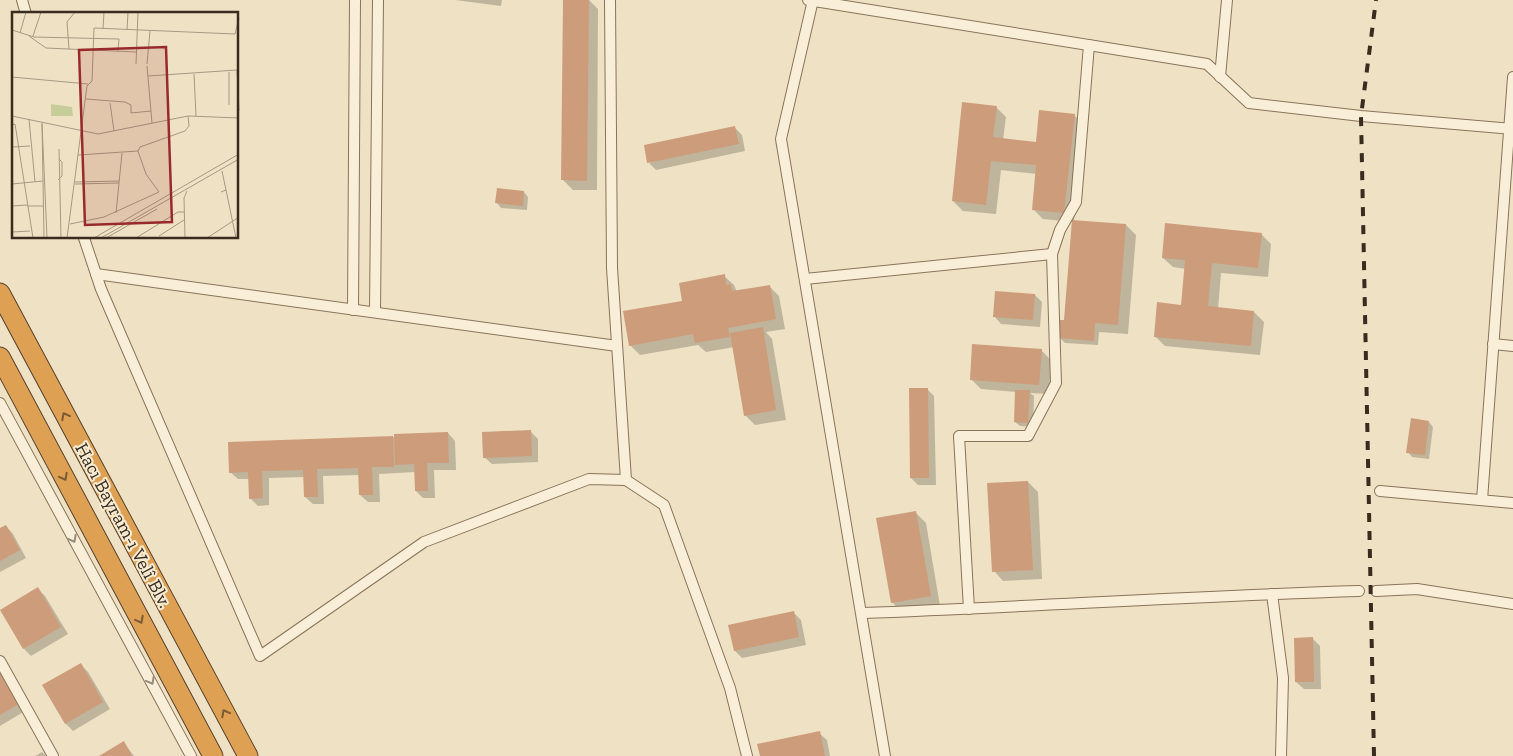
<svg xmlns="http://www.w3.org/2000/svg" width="1513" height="756" viewBox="0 0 1513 756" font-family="'Zilla Slab',serif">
  <rect width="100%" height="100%" fill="#efe2c4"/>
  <g fill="#0003">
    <polygon points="455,0 502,0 501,6"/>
    <polygon points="565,0 589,0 598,9 597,190 573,190 563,180"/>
    <polygon points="996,107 1006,117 1003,140 1037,143 1074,115 1084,125 1074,221 1126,225 1136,235 1128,334 1099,332 1098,345 1065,343 1060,338 1065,322 1073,222 1043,219 1033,209 1037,174 1001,170 996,214 963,211 953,201"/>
    <polygon points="734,127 742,135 745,151 656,170 649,163"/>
    <polygon points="524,192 528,197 527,210 501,208 497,203"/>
    <polygon points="1261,234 1271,244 1268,277 1221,273 1218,309 1254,312 1264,322 1260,355 1165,346 1155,336 1182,306 1186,269 1173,267 1163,258"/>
    <polygon points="724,276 734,285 737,292 769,286 779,296 785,329 766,332 772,339 786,420 755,425 745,415 734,347 706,352 698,345 640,355 630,345 683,302"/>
    <polygon points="1035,295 1042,302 1040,327 1001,324 994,316"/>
    <polygon points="1041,350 1051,360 1049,394 1030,393 1034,396 1033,427 1020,426 1015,422 1016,392 981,389 971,379"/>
    <polygon points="927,389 934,396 936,485 918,485 911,478"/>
    <polygon points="1429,422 1433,427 1429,459 1412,457 1408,452"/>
    <polygon points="530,431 538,439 538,462 492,464 484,457"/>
    <polygon points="448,433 455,441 456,470 434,470 435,498 423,498 416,491 415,472 379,474 380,502 368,502 360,495 360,475 323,476 324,504 313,504 305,497 305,477 269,478 269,505 258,506 250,498 250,479 238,479 230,472 229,443 395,437"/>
    <polygon points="1028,482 1038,492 1042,579 1003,581 994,571"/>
    <polygon points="916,513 926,523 940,606 902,613 893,603 878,519"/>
    <polygon points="6,526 13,534 26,558 0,572 0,529"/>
    <polygon points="38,589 45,596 68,634 31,656 24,649"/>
    <polygon points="793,612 801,620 806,645 742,658 735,651 730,626"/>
    <polygon points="1312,638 1320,646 1321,689 1304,689 1296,682"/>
    <polygon points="80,664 88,672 110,709 73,731 66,724 44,686"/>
    <polygon points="0,671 25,711 0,726"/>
    <polygon points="819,733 827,740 830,756 761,756"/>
    <polygon points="124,743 134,756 101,756"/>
    <polygon points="42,752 46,756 35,756"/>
  </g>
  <g fill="#cd9c7a">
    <polygon points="563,0 589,0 587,181 561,180"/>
    <polygon points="962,102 997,106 993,137 1036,142 1039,110 1075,114 1064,213 1032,210 1036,165 991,161 986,205 952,201"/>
    <polygon points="735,126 739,144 647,163 644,145"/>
    <polygon points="497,188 524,191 523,206 495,203"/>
    <polygon points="1072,220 1126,224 1118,325 1095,323 1094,341 1059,338 1060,320 1064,320"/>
    <polygon points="1165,223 1262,233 1258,268 1212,263 1208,306 1254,311 1251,346 1154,337 1157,302 1181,305 1185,260 1162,258"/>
    <polygon points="725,274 726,285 731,284 732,291 770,285 776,319 728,328 730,337 695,343 693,334 629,346 623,311 682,301 679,283"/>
    <polygon points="995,291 1035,294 1033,320 993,317"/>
    <polygon points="763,327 776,410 744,416 730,333"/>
    <polygon points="972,344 1042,349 1039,385 970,380"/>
    <polygon points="909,388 928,388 929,478 910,478"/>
    <polygon points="1015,390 1030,390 1028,423 1014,422"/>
    <polygon points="1411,418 1429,421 1425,455 1406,453"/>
    <polygon points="531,430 532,456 483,458 482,432"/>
    <polygon points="448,432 449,463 427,463 428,491 415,491 414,464 395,465 394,434"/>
    <polygon points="393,436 394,467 372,467 373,495 359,495 358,468 317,469 318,497 304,497 303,470 262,471 263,498 249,499 248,472 229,473 228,442"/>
    <polygon points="1028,481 1033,570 992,572 987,483"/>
    <polygon points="916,511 931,596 891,603 876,518"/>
    <polygon points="6,525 20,550 0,561 0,528"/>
    <polygon points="38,587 61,627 23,649 0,610"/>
    <polygon points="794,611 799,637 734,651 728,625"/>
    <polygon points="1313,637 1314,682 1295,682 1294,638"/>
    <polygon points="81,663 103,702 65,724 42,685"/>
    <polygon points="0,672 19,704 0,715"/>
    <polygon points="820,731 825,756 760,756 757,744"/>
    <polygon points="124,741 132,756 99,756"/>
  </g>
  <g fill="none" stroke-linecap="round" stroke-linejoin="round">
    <defs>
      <g id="street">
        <polyline points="22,0 26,14"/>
        <polyline points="610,0 612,268 626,480 664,505 730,688 747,756"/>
        <polyline points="808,0 1207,64 1249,103 1361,116 1513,129"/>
        <polyline points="813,0 781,139 885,756"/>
        <polyline points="1220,77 1227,0"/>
        <polyline points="84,238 101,289 260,656 424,542 589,479 626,480"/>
        <polyline points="96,274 617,346"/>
        <polyline points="805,279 1052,254"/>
        <polyline points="353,310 355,0"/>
        <polyline points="375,312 378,0"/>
        <polyline points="1493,344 1513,346"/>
        <polyline points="0,403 191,756"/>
        <polyline points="1380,491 1513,503"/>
        <polyline points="1482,500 1513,77"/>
        <polyline points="1376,591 1417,589 1513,604"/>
        <polyline points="1272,594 1283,678 1281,756"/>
        <polyline points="969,609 959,436 1028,436 1056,383 1052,254 1060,230 1076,202 1089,45"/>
        <path d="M862 613C1027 607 1193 596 1359 591"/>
        <polyline points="0,661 53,756"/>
      </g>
      <g id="highway">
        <polyline points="0,293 248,756"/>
        <polyline points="0,357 213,756"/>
      </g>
    </defs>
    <use href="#street" stroke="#89735a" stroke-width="12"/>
    <use href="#highway" stroke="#57412e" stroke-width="21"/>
    <use href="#street" stroke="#f9efd8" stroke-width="10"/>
    <use href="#highway" stroke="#dea154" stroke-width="19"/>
    <polyline stroke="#392b1e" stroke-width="4" stroke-dasharray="9 9" stroke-linecap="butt" points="1374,756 1361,116 1376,0"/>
  </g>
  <defs><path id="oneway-chevron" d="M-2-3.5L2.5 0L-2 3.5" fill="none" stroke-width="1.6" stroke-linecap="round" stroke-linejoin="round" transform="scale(1.25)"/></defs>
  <g stroke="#7b5a34">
    <use href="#oneway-chevron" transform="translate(65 416) rotate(-118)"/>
    <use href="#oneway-chevron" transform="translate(64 477) rotate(62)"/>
    <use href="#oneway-chevron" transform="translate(140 620) rotate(62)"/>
    <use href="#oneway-chevron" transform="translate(225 713) rotate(-118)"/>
  </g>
  <g stroke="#998d7b">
    <use href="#oneway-chevron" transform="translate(73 539) rotate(62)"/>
    <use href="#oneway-chevron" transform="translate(151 681) rotate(62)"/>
  </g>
  <g text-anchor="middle" stroke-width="4" stroke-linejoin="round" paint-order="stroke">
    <g font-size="19" fill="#392b1e" stroke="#f6ecd4">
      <text transform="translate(124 525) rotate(62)" y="7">Hacı Bayram-ı Velî Blv.</text>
    </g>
  </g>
  <g transform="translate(12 12)">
    <rect width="226" height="226" fill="#efe2c4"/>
    <path d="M39 92 60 95 61 104H39Z" fill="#c7cd98"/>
    <path fill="none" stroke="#a69982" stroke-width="1" d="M91 17 92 0M0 18 22 25 107 27 106 39M115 18 116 0M8 21 14 0M17 24 34 36 124 40M21 24 29 0M57 37 55 10 63 0M124 52 126 0M135 52 138 19M135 54 140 111M217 60V93M182 62 184 104M136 64 225 58 227 99M0 65 76 72M74 87 113 90 119 93V101L139 99M98 91 102 119M0 104 86 122 176 104 227 106M17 107 23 170M30 111 35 226M30 112 32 226M0 113 3 112 21 226M0 135 18 134M47 137 49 226M66 143 126 139 128 135 173 119 177 114 176 104M46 168 50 164V150L47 147M63 170 107 169M0 172 31 169M63 172 107 171M214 178 224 226M209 180 214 178 210 159M0 194 15 193M15 194H31M104 201 110 141M58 212 92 205 147 180 134 162 126 139M0 220 18 219M147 224 172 208M55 226 75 74 80 69 82 16 223 22 227 6M82 226 227 142M89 226 227 147M94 226 145 197M124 226 166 200H172M173 226 172 186 175 179M195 226 227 205"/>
    <path fill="#992a2b" fill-opacity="0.15" stroke="#992a2b" stroke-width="2.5" d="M154 35 160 210 73 213 67 38Z"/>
    <rect width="226" height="226" fill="none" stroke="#392b1e" stroke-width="2.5"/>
  </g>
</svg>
